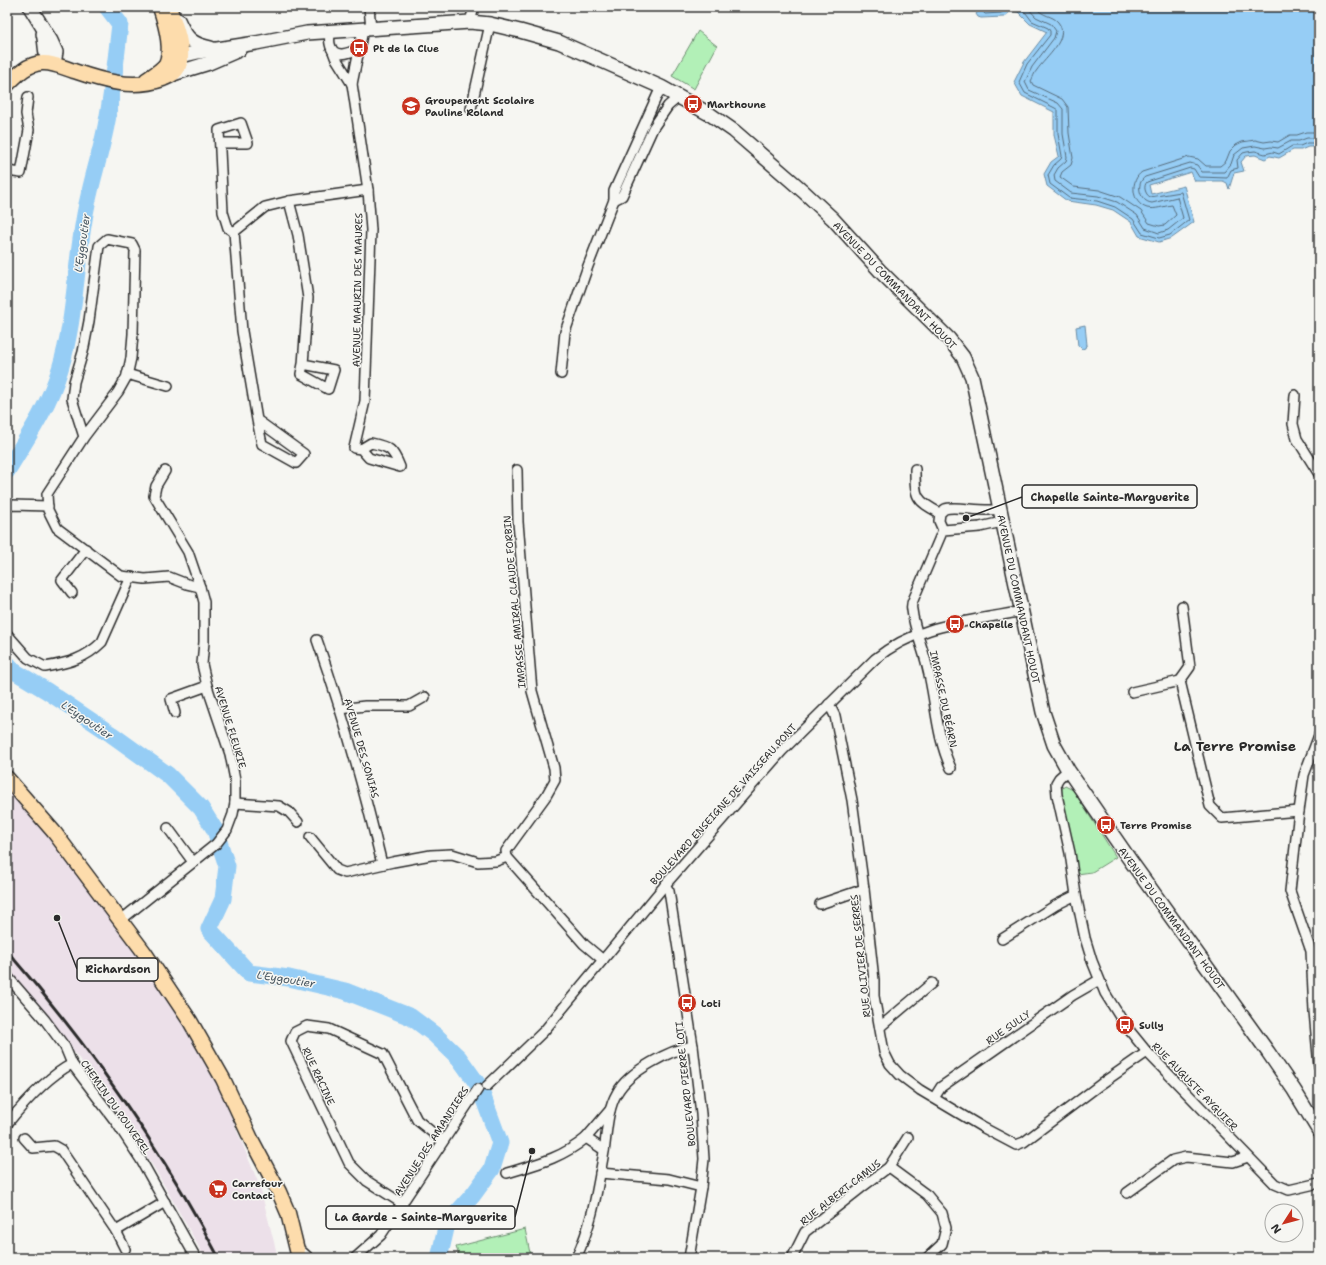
<svg xmlns="http://www.w3.org/2000/svg" width="1326" height="1265" viewBox="0 0 1326 1265" font-family="'Shantell Sans',sans-serif">
  <rect width="100%" height="100%" fill="#f6f6f2"/>
  <filter id="ink" filterUnits="userSpaceOnUse"><feTurbulence type="fractalNoise" baseFrequency=".025" numOctaves="2"/><feDisplacementMap in="SourceGraphic" scale="8" xChannelSelector="R" yChannelSelector="G"/><feConvolveMatrix kernelMatrix="1 2 1 2 8 2 1 2 1" color-interpolation-filters="sRGB"/></filter>
  <g filter="url(#ink)">
    <polygon fill="#ece0e9" points="11,792 49,832 166,997 211,1067 260,1187 278,1258 205,1258 156,1171 125,1121 93,1077 36,1002 7,968 7,795"/>
    <g fill="#b2f0b7" stroke="#6e8e71">
      <polygon points="698,31 717,46 694,89 672,76"/>
      <polygon points="1065,786 1073,790 1116,857 1092,872 1077,874 1062,807 1061,789"/>
      <polygon points="525,1229 531,1258 460,1258 456,1247"/>
    </g>
    <g fill="#96cdf5" stroke="#6b8ca4">
      <polygon points="981,7 1319,7 1319,147 1308,147 1301,150 1293,150 1279,158 1270,156 1265,159 1255,155 1246,156 1241,162 1244,171 1234,173 1229,189 1227,183 1223,181 1195,181 1191,172 1149,185 1151,194 1184,186 1194,222 1172,238 1159,242 1139,236 1131,222 1113,210 1096,205 1067,201 1047,186 1044,174 1051,162 1059,156 1054,135 1054,112 1022,96 1014,82 1024,62 1047,32 1030,24 1018,12 1011,11 1004,17 981,18 978,17 976,14"/>
      <polygon points="1085,325 1087,345 1086,345 1085,348 1082,349 1079,346 1078,346 1076,327"/>
    </g>
    <g fill="none" stroke-linecap="round" stroke-linejoin="round">
      <g stroke="#566c7c" stroke-width="1">
        <path d="M984 7 983 12 985 14 1001 13 1010 7 1019 8 1026 13 1032 21 1048 28 1050 31V35L1027 64 1019 82 1025 93 1055 108 1058 110V134L1062 156 1061 159 1054 165 1048 175 1050 184 1069 198 1097 201 1115 207 1133 219 1142 233 1159 238 1170 235 1189 220 1181 192 1150 197C1145 194 1143 186 1147 182L1190 168 1194 169 1199 177 1227 178 1231 170 1238 168 1237 160 1243 153 1247 152 1255 151 1265 154 1273 152 1279 154 1292 146H1300L1307 143H1319"/>
        <path d="M1027 7 1036 17 1051 24 1056 31 1054 38 1032 67 1025 82 1029 90 1058 103 1063 109V134L1067 157 1066 161 1058 168 1054 175 1055 181 1071 193 1098 196 1117 202 1137 215 1145 228 1159 233 1168 230 1183 218 1177 197 1152 203C1140 202 1135 184 1145 177L1190 163 1197 165 1202 172H1224L1231 164 1234 155 1243 148 1255 146 1265 148 1271 147 1278 148 1291 141H1299L1307 138H1319"/>
        <path d="M1035 7C1043 17 1052 15 1058 22 1071 38 1045 58 1037 70 1034 73 1033 78 1031 81L1033 85 1062 99 1068 107 1069 133 1073 158 1071 165 1062 172 1060 177 1074 187 1099 190 1120 197 1141 211 1149 223 1159 226 1165 225 1176 215 1172 205C1164 206 1155 210 1147 208 1131 203 1130 180 1142 172L1189 157 1198 159 1206 166H1220L1226 161 1230 151 1236 145 1242 142 1255 140 1264 142 1271 141 1278 142 1290 135H1297L1306 132H1319"/>
      </g>
      <g stroke="#96cdf5" stroke-width="17">
        <path d="M7 471C27 438 49 406 60 369 75 321 75 270 84 220 89 188 100 157 106 126 113 92 116 58 120 24L107 7"/>
        <polyline points="7,663 14,671 47,691 111,734 168,775 201,808 215,830 227,866 223,899 209,929 249,973 289,978 345,991 411,1017 435,1035 459,1058 479,1086 500,1143 492,1169 473,1195 447,1224 440,1254 441,1258"/>
      </g>
      <defs>
        <g id="street">
          <polyline points="369,7 371,29"/>
          <polyline points="470,22 474,7"/>
          <path d="M330 31C330 35 329 40 330 44 333 60 350 53 359 48"/>
          <polyline points="332,49 335,57 352,84"/>
          <polyline points="471,109 490,24"/>
          <polyline points="220,143 248,143 241,123 219,130 223,212 228,228 234,232"/>
          <polyline points="7,171 21,173 29,130 26,114 28,97"/>
          <polyline points="614,200 622,196 653,128 668,106 675,100 678,96"/>
          <polyline points="289,201 298,235 308,298 303,364 301,374 328,389 334,370 303,364"/>
          <polyline points="234,232 242,331 257,420 304,454 296,463 262,444 257,420"/>
          <polyline points="234,232 265,207 289,201 368,190"/>
          <polyline points="127,374 168,386"/>
          <polyline points="561,374 565,332 588,266 614,200 614,191 661,87"/>
          <polyline points="1295,395 1293,424 1297,439 1319,474"/>
          <polyline points="84,437 72,399 74,382 83,352 89,321 99,246 107,239 132,244 135,250 133,334 131,358 127,376 118,392 84,437 47,494 48,510 57,528 121,576 145,579 169,577 187,584 200,587"/>
          <path d="M361 449 371 443C390 447 393 449 400 467L369 458 361 449 354 448 365 401 371 230 368 190 352 84 362 35V29"/>
          <path d="M915 469C915 497 915 500 940 513"/>
          <polyline points="517,470 518,522 532,691 554,768 555,780 546,796 506,851 507,857 584,944 603,960"/>
          <polyline points="7,507 12,505 48,506"/>
          <path d="M943 530 914 598C912 602 911 606 912 610 914 629 923 648 927 666 936 700 936 737 951 768"/>
          <path d="M943 530 939 521 940 513C942 512 943 510 945 509 955 505 985 513 1000 509"/>
          <polyline points="943,530 980,527 1002,522"/>
          <polyline points="72,593 62,580 86,549"/>
          <polyline points="1182,606 1190,667 1180,681 1210,806 1222,818 1299,811"/>
          <path d="M7 634 28 658 45 667C68 663 85 659 102 642L131 577"/>
          <path d="M317 640C343 713 364 789 382 864"/>
          <polyline points="1132,692 1180,681"/>
          <polyline points="829,704 835,716 852,800 864,889 874,980 874,996 884,1052 890,1064 900,1075 920,1090 982,1127 1016,1145 1024,1142 1101,1084 1147,1052"/>
          <polyline points="340,709 365,706 409,706 425,697"/>
          <polyline points="175,713 171,699 207,686"/>
          <polyline points="1319,735 1304,775 1299,811 1290,891 1311,951 1314,1011 1319,1067"/>
          <polyline points="1068,770 1059,778 1056,783 1057,795 1070,853 1076,895 1085,938 1092,961 1105,993 1125,1025 1147,1052 1275,1184 1289,1190 1319,1183"/>
          <polyline points="235,803 279,806 289,812 298,822"/>
          <polyline points="168,828 193,862"/>
          <polyline points="310,837 337,870 345,873 393,862 431,855 452,854 478,862 496,861 507,857"/>
          <polyline points="665,885 669,891 693,1046 701,1114 704,1159 701,1187 689,1258"/>
          <polyline points="820,904 864,889"/>
          <polyline points="121,920 216,844 227,830 233,814 235,803 235,780 230,754 207,686 202,664 204,642 204,602 200,587 188,552 154,496 156,486 165,471"/>
          <polyline points="1002,939 1056,905 1076,895"/>
          <polyline points="7,976 45,1020 65,1047 72,1064 116,1122 141,1160 196,1258"/>
          <polyline points="880,1027 932,983"/>
          <path d="M487 1086 544 1031 665 885 782 751 875 659C919 623 969 622 1022 611"/>
          <polyline points="934,1098 941,1087 1073,995 1099,980"/>
          <path d="M7 1124C24 1103 48 1076 72 1064"/>
          <polyline points="24,1138 33,1148 54,1146 61,1150 116,1231 125,1249"/>
          <polyline points="586,1138 610,1110"/>
          <polyline points="889,1167 908,1137"/>
          <path d="M507 1173C537 1164 562 1158 586 1138L604 1150"/>
          <polyline points="600,1173 669,1179 701,1187"/>
          <polyline points="1127,1193 1173,1160 1186,1157 1233,1162 1248,1157"/>
          <polyline points="403,1204 367,1181 349,1163 291,1041 295,1032 307,1026 329,1029 383,1054 417,1120 443,1141"/>
          <polyline points="116,1231 165,1202"/>
          <polyline points="297,1247 309,1258"/>
          <polyline points="355,1258 381,1235 478,1089"/>
          <path d="M576 1258C593 1222 597 1190 604 1152 607 1132 607 1110 617 1093 629 1071 670 1050 693 1046"/>
          <polyline points="792,1258 805,1232 861,1188 889,1167 927,1195 942,1213 946,1228 942,1244 927,1258"/>
        </g>
        <g id="secondary">
          <polyline points="30,7 51,41 56,52 54,64"/>
          <path d="M178 20C186 38 191 44 211 48"/>
          <path d="M43 34C46 44 44 54 49 63"/>
          <polyline points="171,60 177,57 198,52 256,43 307,33 470,22 490,24 520,31 559,42 661,87 711,115 734,131 803,191 833,219 881,272 949,339 963,357 972,377 1043,712 1054,745 1068,770 1130,860 1268,1052 1294,1090 1319,1131"/>
          <polyline points="173,74 209,63 239,50"/>
        </g>
        <g id="primary">
          <path d="M146 80C152 76 162 70 166 64 173 49 165 22 160 7"/>
          <path d="M7 85C17 75 27 64 42 63 53 62 64 68 74 71 103 81 133 90 163 79 167 77 171 76 174 73 190 59 175 24 169 7"/>
          <polyline points="7,778 54,832 144,952 190,1021 223,1079 251,1139 279,1192 288,1213 299,1258"/>
        </g>
      </defs>
      <use href="#street" stroke="#2b2b2b" stroke-width="12"/>
      <use href="#secondary" stroke="#2b2b2b" stroke-width="16"/>
      <use href="#primary" stroke="#2b2b2b" stroke-width="17"/>
      <use href="#street" stroke="#f6f6f2" stroke-width="9"/>
      <use href="#secondary" stroke="#f6f6f2" stroke-width="13"/>
      <use href="#primary" stroke="#fddcac" stroke-width="14"/>
      <path stroke="#2b2b2b" stroke-width="3" d="M7 951C89 1045 161 1148 219 1258"/>
    </g>
  </g>
  <defs>
    <symbol id="bus-disc" viewBox="-11 -11 22 22"><circle r="9.5" fill="#c8321e" stroke="#f6f6f2"/><path d="M-5-6H5V4H4V6H2V4H-2V6H-4V4H-5ZM-3.5-4V0h7V-4ZM-3.5 1.2v1.5H-2V1.2ZM2 1.2v1.5H3.5V1.2Z" fill="#fff"/></symbol>
    <symbol id="school-disc" viewBox="-11 -11 22 22"><circle r="9.5" fill="#c8321e" stroke="#f6f6f2"/><path d="M0-5L7-2L0 1L-7-2ZM-4 1L0 2.5L4 1V4Q0 6-4 4Z" fill="#fff"/></symbol>
    <symbol id="supermarket-disc" viewBox="-11 -11 22 22"><circle r="9.5" fill="#c8321e" stroke="#f6f6f2"/><path d="M-6-5.5h2.5l.6 2H6L4.5 2H-2.5L-4.4-4H-6ZM-1.5 3.2a1.3 1.3 0 1 0 .1 0ZM3 3.2a1.3 1.3 0 1 0 .1 0Z" fill="#fff"/></symbol>
  </defs>
  <g fill-rule="evenodd">
    <use href="#bus-disc" x="348" y="37" width="22" height="22"/>
    <use href="#bus-disc" x="682" y="93" width="22" height="22"/>
    <use href="#school-disc" x="400" y="95" width="22" height="22"/>
    <use href="#bus-disc" x="944" y="613" width="22" height="22"/>
    <use href="#bus-disc" x="1095" y="814" width="22" height="22"/>
    <use href="#bus-disc" x="676" y="992" width="22" height="22"/>
    <use href="#bus-disc" x="1114" y="1014" width="22" height="22"/>
    <use href="#supermarket-disc" x="207" y="1178" width="22" height="22"/>
  </g>
  <g text-anchor="middle" stroke-width="3" stroke-linejoin="round" paint-order="stroke">
    <g font-size="10" font-weight="bold" fill="#2b2b2b" stroke="#f6f6f2" text-anchor="start">
      <text x="373" y="52">Pt de la Clue</text>
      <text x="425" y="104">Groupement Scolaire<tspan x="425" dy="12">Pauline Roland</tspan></text>
      <text x="707" y="108">Marthoune</text>
      <text x="969" y="628">Chapelle</text>
      <text x="1120" y="829">Terre Promise</text>
      <text x="701" y="1007">Loti</text>
      <text x="1139" y="1029">Sully</text>
      <text x="232" y="1187">Carrefour<tspan x="232" dy="12">Contact</tspan></text>
    </g>
    <g font-size="10" fill="#2b2b2b" stroke="#f6f6f2">
      <text transform="translate(895 285) rotate(46)" y="4">AVENUE DU COMMANDANT HOUOT</text>
      <text transform="translate(357 290) rotate(-89)" y="4">AVENUE MAURIN DES MAURES</text>
      <text transform="translate(1019 599) rotate(78)" y="4">AVENUE DU COMMANDANT HOUOT</text>
      <text transform="translate(514 602) rotate(-95)" y="4">IMPASSE AMIRAL CLAUDE FORBIN</text>
      <text transform="translate(944 699) rotate(78)" y="4">IMPASSE DU BÉARN</text>
      <text transform="translate(231 727) rotate(73)" y="4">AVENUE FLEURIE</text>
      <text transform="translate(362 748) rotate(74)" y="4">AVENUE DES SONIAS</text>
      <text transform="translate(723 804) rotate(-48)" y="4">BOULEVARD ENSEIGNE DE VAISSEAU PONT</text>
      <text transform="translate(1172 918) rotate(54)" y="4">AVENUE DU COMMANDANT HOUOT</text>
      <text transform="translate(860 956) rotate(-96)" y="4">RUE OLIVIER DE SERRES</text>
      <text transform="translate(1008 1027) rotate(-35)" y="4">RUE SULLY</text>
      <text transform="translate(319 1076) rotate(65)" y="4">RUE RACINE</text>
      <text transform="translate(685 1084) rotate(-96)" y="4">BOULEVARD PIERRE LOTI</text>
      <text transform="translate(1195 1086) rotate(46)" y="4">RUE AUGUSTE AYGUIER</text>
      <text transform="translate(116 1107) rotate(55)" y="4">CHEMIN DU POUVEREL</text>
      <text transform="translate(431 1141) rotate(-57)" y="4">AVENUE DES AMANDIERS</text>
      <text transform="translate(840 1192) rotate(-38)" y="4">RUE ALBERT CAMUS</text>
    </g>
    <g font-size="11" font-style="italic" fill="#46545e" stroke="#f6f6f2">
      <text transform="translate(82 243) rotate(-82)" y="4">L'Eygoutier</text>
      <text transform="translate(87 720) rotate(34)" y="4">L'Eygoutier</text>
      <text transform="translate(286 979) rotate(9)" y="4">L'Eygoutier</text>
    </g>
    <g font-size="14" font-weight="bold" fill="#2b2b2b" stroke="#f6f6f2">
      <text x="1235" y="751">La Terre Promise</text>
    </g>
  </g>
  <path fill="none" stroke="#2b2b2b" stroke-width="1.5" d="M966 518L1022 497M57 918L77 969M532 1151L515 1217"/>
  <g fill="#2b2b2b" stroke="#f6f6f2" stroke-width="1.5">
    <circle cx="966" cy="518" r="4"/>
    <circle cx="57" cy="918" r="4"/>
    <circle cx="532" cy="1151" r="4"/>
  </g>
  <g fill="#f6f6f2" stroke="#2b2b2b" stroke-width="1.5">
    <rect x="1022" y="485" width="175" height="23" rx="4"/>
    <rect x="77" y="958" width="81" height="23" rx="4"/>
    <rect x="326" y="1206" width="189" height="23" rx="4"/>
  </g>
  <g font-size="11" text-anchor="middle" font-weight="bold" fill="#2b2b2b">
    <text x="1110" y="501">Chapelle Sainte-Marguerite</text>
    <text x="118" y="973">Richardson</text>
    <text x="421" y="1221">La Garde - Sainte-Marguerite</text>
  </g>
  <rect width="1326" height="1265" fill="none" stroke="#f6f6f2" stroke-width="24"/>
  <rect x="12" y="12" width="1302" height="1241" fill="none" stroke="#2b2b2b" stroke-width="1.5" filter="url(#ink)"/>
  <g transform="translate(1284 1223) rotate(234)"><circle r="19" fill="#f6f6f2" stroke="#a5a5a2"/>
  <path d="M0-3L7 15L0 10L-7 15Z" fill="#c8321e"/>
  <text y="-6" font-size="11" font-weight="bold" text-anchor="middle" fill="#2b2b2b">N</text>
  </g>
</svg>
